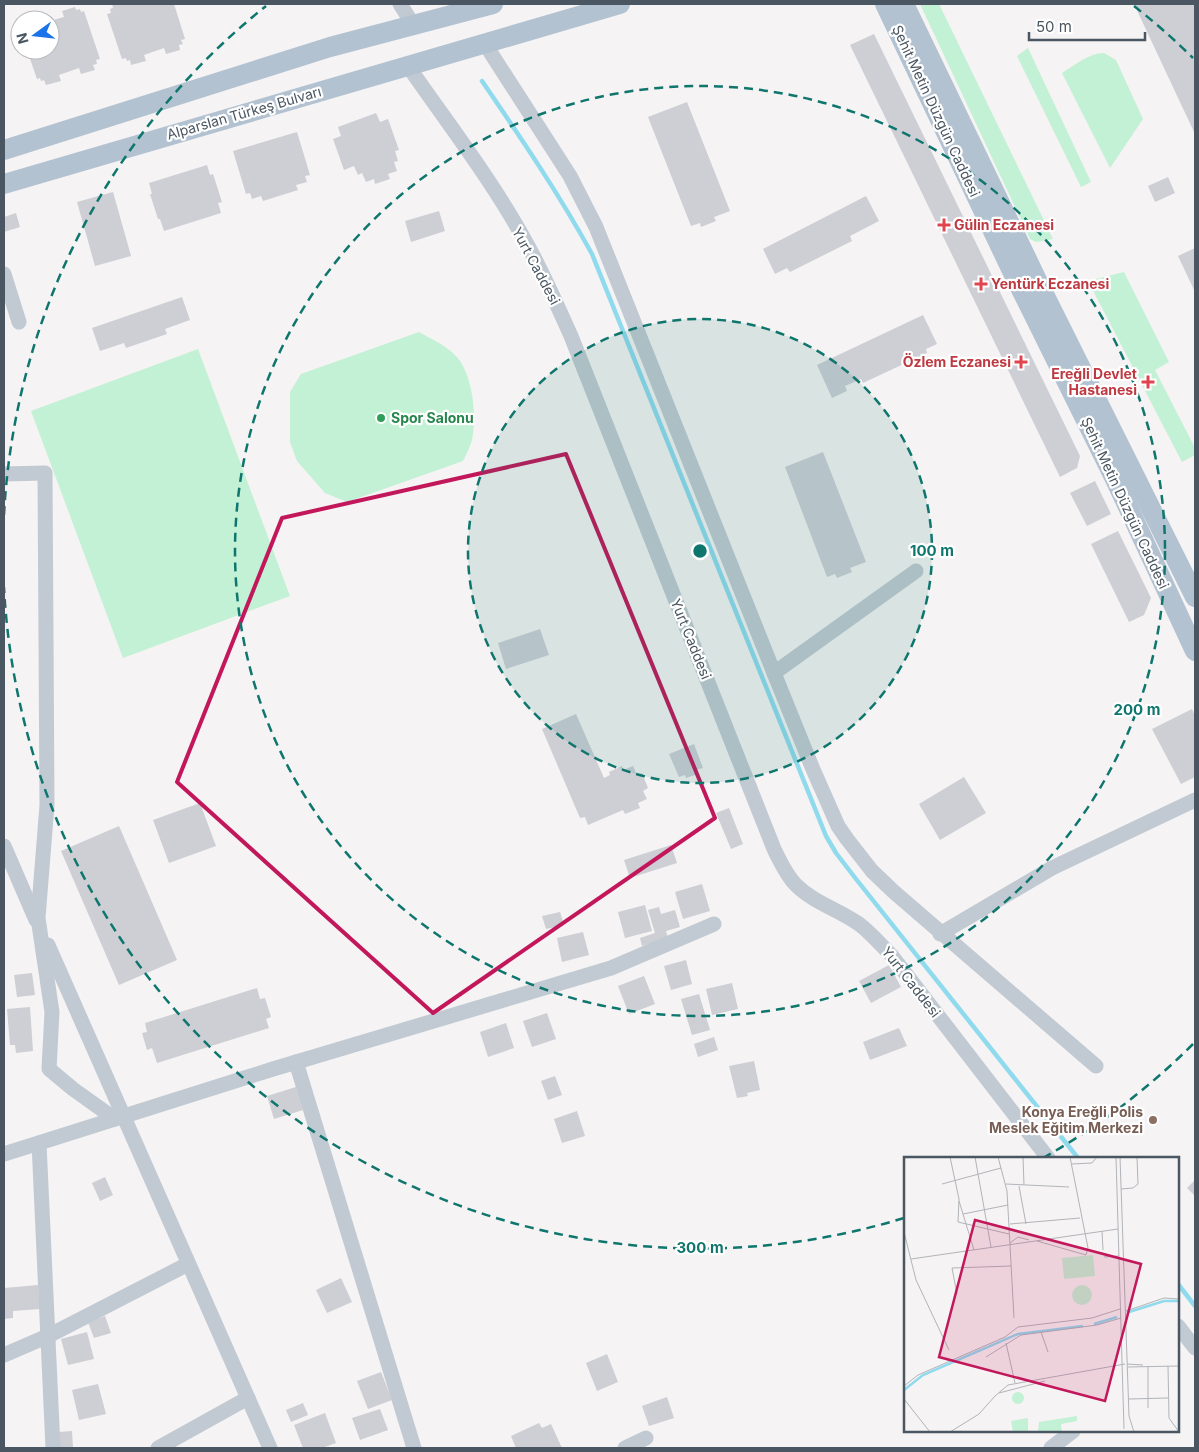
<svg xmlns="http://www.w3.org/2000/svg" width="1199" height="1452" viewBox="0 0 1199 1452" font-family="Inter,sans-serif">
  <rect width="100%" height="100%" fill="#f5f3f3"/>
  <g fill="#c3f1d5">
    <polygon points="920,4 939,4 1053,239 1036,242 1030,239"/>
    <polygon points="1028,48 1091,182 1081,187 1017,56"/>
    <path d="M1104 53 1116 60 1143 119 1110 168 1062 73C1075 65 1089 53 1104 53Z"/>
    <polygon points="1124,272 1169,362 1155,370 1195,448 1195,455 1182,462 1088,281"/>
    <path d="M419 332C433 340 450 347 460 361 473 380 477 418 472 440 470 447 466 455 463 461L347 502 325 493 297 461 290 442V392L301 374Z"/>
    <polygon points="198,349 290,596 123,658 31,411"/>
  </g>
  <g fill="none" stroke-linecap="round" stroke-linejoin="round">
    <g stroke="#90daee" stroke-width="4.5">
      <path d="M482 81C521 138 559 194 592 254L826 836 836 853 856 879 1078 1158"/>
      <polyline points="1178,1284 1195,1306"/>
    </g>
  </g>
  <g fill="#cdcfd5">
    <polygon points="112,4 174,4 185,39 181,40 183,44 179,45 180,50 166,54 164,48 144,55 146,61 131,65 130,60 127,61 126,58 122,59 107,14 111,13 110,9 113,8"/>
    <polygon points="1134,4 1195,4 1195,134"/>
    <polygon points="75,7 76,10 80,9 81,12 84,11 100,59 96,60 97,64 93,65 95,70 81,74 79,68 59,75 61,81 46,85 44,80 41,81 40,78 37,79 27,50 50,50 50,21 64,17 62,11"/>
    <polygon points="874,34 1080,456 1077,468 1060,477 850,45"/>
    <polygon points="687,102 730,211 714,217 716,221 701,227 700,223 691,226 648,117"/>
    <polygon points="376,113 380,122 388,119 399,150 395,151 398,161 394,162 397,171 388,174 390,179 375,184 374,179 366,182 362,173 358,175 354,166 344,170 333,139 341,136 338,127"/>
    <polygon points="297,132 310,175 305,176 307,182 296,185 298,190 263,201 261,196 252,199 250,193 246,194 233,151"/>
    <polygon points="207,165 210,175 213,174 222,202 218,203 221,213 164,231 160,219 158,219 150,194 152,194 149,183"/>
    <polygon points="1168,177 1175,193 1155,202 1148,186"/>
    <polygon points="113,192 131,256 95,266 77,202"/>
    <polygon points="866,196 879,221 850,236 852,241 790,272 787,268 775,274 763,249"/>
    <polygon points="439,211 445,231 411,242 405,221"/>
    <polygon points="16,213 20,227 4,232 4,217"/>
    <polygon points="1195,248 1195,292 1178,256"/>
    <polygon points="182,297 190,320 165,329 167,334 126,348 124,343 100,351 92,328"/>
    <polygon points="923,315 937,344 926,349 927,353 863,383 861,379 845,386 847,391 832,398 817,365"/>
    <polygon points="823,452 866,562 850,568 852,572 837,578 835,574 827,577 785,467"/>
    <polygon points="1095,481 1111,514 1087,526 1070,493"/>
    <polygon points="1118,531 1151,598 1144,615 1129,622 1091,544"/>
    <polygon points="540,629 549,655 506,669 498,643"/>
    <polygon points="1192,709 1195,716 1195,777 1181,784 1152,729"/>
    <polygon points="576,714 604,778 610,775 609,772 622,766 623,770 633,766 637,775 642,773 648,788 643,791 647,799 638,803 640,808 625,814 623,810 588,825 585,817 580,818 542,729"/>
    <polygon points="694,744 703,768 696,770 698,774 686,778 685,775 679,777 669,754"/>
    <polygon points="964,777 986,813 940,840 919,804"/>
    <polygon points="200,803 216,846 169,863 153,820"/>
    <polygon points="729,808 743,844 731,849 716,813"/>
    <polygon points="119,826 177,960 119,985 61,851"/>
    <polygon points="671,845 677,863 630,878 624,860"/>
    <polygon points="702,884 710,911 683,919 675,892"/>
    <polygon points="645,905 652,931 625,938 618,912"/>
    <polygon points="659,907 661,914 675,910 680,927 666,931 668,938 642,946 640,938 655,933 648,910"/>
    <polygon points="560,912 564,925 546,929 542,916"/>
    <polygon points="583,932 589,955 562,962 557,938"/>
    <polygon points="686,960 692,984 671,990 664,966"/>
    <polygon points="889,965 901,987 871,1003 859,981"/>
    <polygon points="32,973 35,995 17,997 14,975"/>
    <polygon points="644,976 655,1004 629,1014 618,986"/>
    <polygon points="732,983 738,1009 712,1015 706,989"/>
    <polygon points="257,988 260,999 265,998 271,1017 266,1019 269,1028 157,1063 152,1048 147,1050 142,1033 147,1032 145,1023"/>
    <polygon points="699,994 710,1030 692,1035 681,999"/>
    <polygon points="30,1007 33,1051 16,1053 15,1045 10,1045 7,1009"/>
    <polygon points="547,1013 556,1039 532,1047 523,1021"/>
    <polygon points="506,1023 514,1048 488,1057 480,1032"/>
    <polygon points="899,1028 907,1046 870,1060 863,1042"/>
    <polygon points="714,1037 718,1050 698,1057 694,1044"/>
    <polygon points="754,1061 760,1090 747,1093 748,1096 737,1098 729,1066"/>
    <polygon points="555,1076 562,1095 548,1100 541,1081"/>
    <polygon points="296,1087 303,1110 274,1119 267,1096"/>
    <polygon points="577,1111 585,1136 562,1143 554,1119"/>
    <polygon points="105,1177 113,1195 100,1201 92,1183"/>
    <polygon points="1195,1180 1195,1196 1187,1188"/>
    <polygon points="341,1278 352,1302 327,1313 316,1290"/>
    <polygon points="38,1285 40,1309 13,1311 13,1318 4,1319 4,1288"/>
    <polygon points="105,1316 111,1333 94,1338 88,1322"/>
    <polygon points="87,1332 94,1359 68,1365 61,1339"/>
    <polygon points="607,1354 618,1382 597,1391 586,1363"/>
    <polygon points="381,1372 392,1400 368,1409 357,1381"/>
    <polygon points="98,1384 106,1414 79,1420 72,1390"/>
    <polygon points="667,1397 674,1418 649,1426 642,1406"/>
    <polygon points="303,1403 308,1415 291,1422 286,1410"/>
    <polygon points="380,1409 388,1430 360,1440 352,1418"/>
    <polygon points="325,1413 336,1443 322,1448 303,1448 294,1425"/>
    <polygon points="539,1423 542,1428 551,1424 562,1448 516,1448 511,1436"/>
    <polygon points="72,1431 73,1448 59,1448 58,1432"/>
  </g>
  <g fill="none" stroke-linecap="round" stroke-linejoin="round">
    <g stroke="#c1cad2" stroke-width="15">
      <polyline points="400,4 414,26"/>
      <polyline points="485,44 570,176 596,227 774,673 812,767 838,826 847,839 872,871 894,892 1096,1066"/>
      <path d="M408 66C449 125 494 183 528 246 544 275 557 305 571 336L774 849C780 861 786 875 796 885 813 902 839 910 859 924 871 933 881 945 892 956L1048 1158"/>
      <polyline points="4,274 19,322"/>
      <polyline points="4,474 45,473 47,805 38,918 52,1012 49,1069 73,1089 115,1119"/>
      <polyline points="774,673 916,571"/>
      <polyline points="4,846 36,920"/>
      <polyline points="940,934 1052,868 1195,800"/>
      <polyline points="48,945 270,1448"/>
      <polyline points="296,1062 414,1448"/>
      <polyline points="39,1143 53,1448"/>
      <polyline points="4,1154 273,1069 611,968 714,924"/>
      <polyline points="1178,1326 1195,1348"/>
      <polyline points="4,1355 48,1336 188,1264"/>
      <polyline points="158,1448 248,1398"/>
      <polyline points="625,1448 646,1438"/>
      <polyline points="1051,1448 1073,1431"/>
    </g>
    <g stroke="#b3c2d1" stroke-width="20">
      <polyline points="885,4 1012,271 1115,479 1195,651"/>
      <polyline points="904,4 1036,278 1195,597"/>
      <polyline points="4,150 330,47 493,4"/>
      <polyline points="4,184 620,4"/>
    </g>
  </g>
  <path fill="none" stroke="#c2185b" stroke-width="4" stroke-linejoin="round" d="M566 454 715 818 433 1013 177 782 282 518Z"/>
  <circle cx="700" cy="551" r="232" fill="#0f766e" fill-opacity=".12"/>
  <g fill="none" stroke="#0f766e" stroke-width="2.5" stroke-dasharray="9 6">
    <circle cx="700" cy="551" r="232"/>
    <circle cx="700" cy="551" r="465"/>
    <path d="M1193 1044A697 697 0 0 1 1043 1158M904 1218A697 697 0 0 1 4 587M4 515A697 697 0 0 1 266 6M1134 6A697 697 0 0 1 1193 58"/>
  </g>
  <g fill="#e0444e" stroke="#fff" stroke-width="2">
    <path d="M941.5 217.5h5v5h5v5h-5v5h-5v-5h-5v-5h5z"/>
    <path d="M978.5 276.5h5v5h5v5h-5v5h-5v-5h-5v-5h5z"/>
    <path d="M1018.5 354.5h5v5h5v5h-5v5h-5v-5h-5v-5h5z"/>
    <path d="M1145.5 374.5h5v5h5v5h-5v5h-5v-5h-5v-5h5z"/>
  </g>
  <circle fill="#2e9e5b" stroke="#fff" stroke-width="2" cx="381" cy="418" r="5"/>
  <circle fill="#8d6e63" stroke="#fff" stroke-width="2" cx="1153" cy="1120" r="5"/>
  <g text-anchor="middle" stroke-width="4.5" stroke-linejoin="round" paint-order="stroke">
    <g font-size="14" fill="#4a5661" stroke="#fff">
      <text transform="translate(936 111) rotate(65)" y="5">Şehit Metin Düzgün Caddesi</text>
      <text transform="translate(244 113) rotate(-16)" y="5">Alparslan Türkeş Bulvarı</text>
      <text transform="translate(536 266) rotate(62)" y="5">Yurt Caddesi</text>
      <text transform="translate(1125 503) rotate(65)" y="5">Şehit Metin Düzgün Caddesi</text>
      <text transform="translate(691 639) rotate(68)" y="5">Yurt Caddesi</text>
      <text transform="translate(911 982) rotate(52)" y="5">Yurt Caddesi</text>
    </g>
    <g font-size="14" font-weight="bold" fill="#be3a42" stroke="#fff" text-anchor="start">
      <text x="954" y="230">Gülin Eczanesi</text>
      <text x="991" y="289">Yentürk Eczanesi</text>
      <text x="1011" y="367" text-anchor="end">Özlem Eczanesi</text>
      <text x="1137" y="379" text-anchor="end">Ereğli Devlet<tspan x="1137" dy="16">Hastanesi</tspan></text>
    </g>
    <g font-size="14" font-weight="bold" fill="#27864d" stroke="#fff" text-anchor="start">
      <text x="391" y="423">Spor Salonu</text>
    </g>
    <g font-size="14" font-weight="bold" fill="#785e54" stroke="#fff" text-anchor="end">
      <text x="1143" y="1117">Konya Ereğli Polis<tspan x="1143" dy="16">Meslek Eğitim Merkezi</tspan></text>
    </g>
  </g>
  <g transform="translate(904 1157)">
    <rect width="275" height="275" fill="#f5f3f3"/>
    <path d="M189 98 191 119 160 122 158 101ZM168 138a10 10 0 1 1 20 0a10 10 0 1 1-20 0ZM108 241a6 6 0 1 1 12 0a6 6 0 1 1-12 0ZM173 259V264L157 267 158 275H134L135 265ZM124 261V275H109L107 264Z" fill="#c3f1d5"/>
    <path fill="none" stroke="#90daee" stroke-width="2.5" d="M225 155 260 144H275M190 167 213 160M0 233 19 218 114 177 179 169"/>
    <path fill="none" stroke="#b1b4b9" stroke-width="1" d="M46 0 55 42 54 65 105 77M71 0 87 90M94 0 103 34 110 161M119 0 120 28M212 0 220 272M216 0 225 259 230 275M168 7 188 6 193 0M38 27 97 11M102 27 165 30M115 29 122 67M217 32 229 31 234 27 233 0M55 44 70 93M59 57 104 48M106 67 176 61M198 74 199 93M0 75 12 123 45 193M133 84 182 98 184 91 166 0M106 86 114 80 125 83M200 100 215 99M7 102 214 72M53 137 48 111 107 109M222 154 260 141 275 142M137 175 144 195M102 186 111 226M82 200 117 178 193 168 217 161M223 207 239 208M244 209V251M264 209 265 261 275 275M224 210 275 209M0 229 14 218 101 180 114 170 188 161 216 152M95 236 141 224M91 239 104 228 221 207M0 242 26 275M225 242 264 241M46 275 75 257 91 239"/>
    <path fill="#c2185b" fill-opacity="0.15" stroke="#c2185b" stroke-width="2.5" d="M71 63 237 107 201 244 35 200Z"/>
    <rect width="275" height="275" fill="none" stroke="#4a5661" stroke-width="2.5"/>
  </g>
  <circle cx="700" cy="551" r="8" fill="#0f766e" stroke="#fff" stroke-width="2.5"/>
  <g font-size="15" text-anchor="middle" font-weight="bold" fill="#0f766e" stroke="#fff" stroke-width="4.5" stroke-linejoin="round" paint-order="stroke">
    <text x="932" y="556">100 m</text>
    <text x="1137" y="715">200 m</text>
    <text x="700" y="1253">300 m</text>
  </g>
  <rect width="1199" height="1452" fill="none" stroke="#4a5661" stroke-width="10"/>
  <g transform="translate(35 35) rotate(255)"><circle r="24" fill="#ffffff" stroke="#b7bbc0"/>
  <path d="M0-4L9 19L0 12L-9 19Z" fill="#1a73e8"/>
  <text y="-8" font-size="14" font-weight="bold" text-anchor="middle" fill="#4a5661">N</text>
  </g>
  <path d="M1029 32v8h116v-8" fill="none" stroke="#4a5661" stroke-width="2.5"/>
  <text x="1036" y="32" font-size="15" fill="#4a5661" stroke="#ffffff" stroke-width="4" paint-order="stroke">50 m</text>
</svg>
